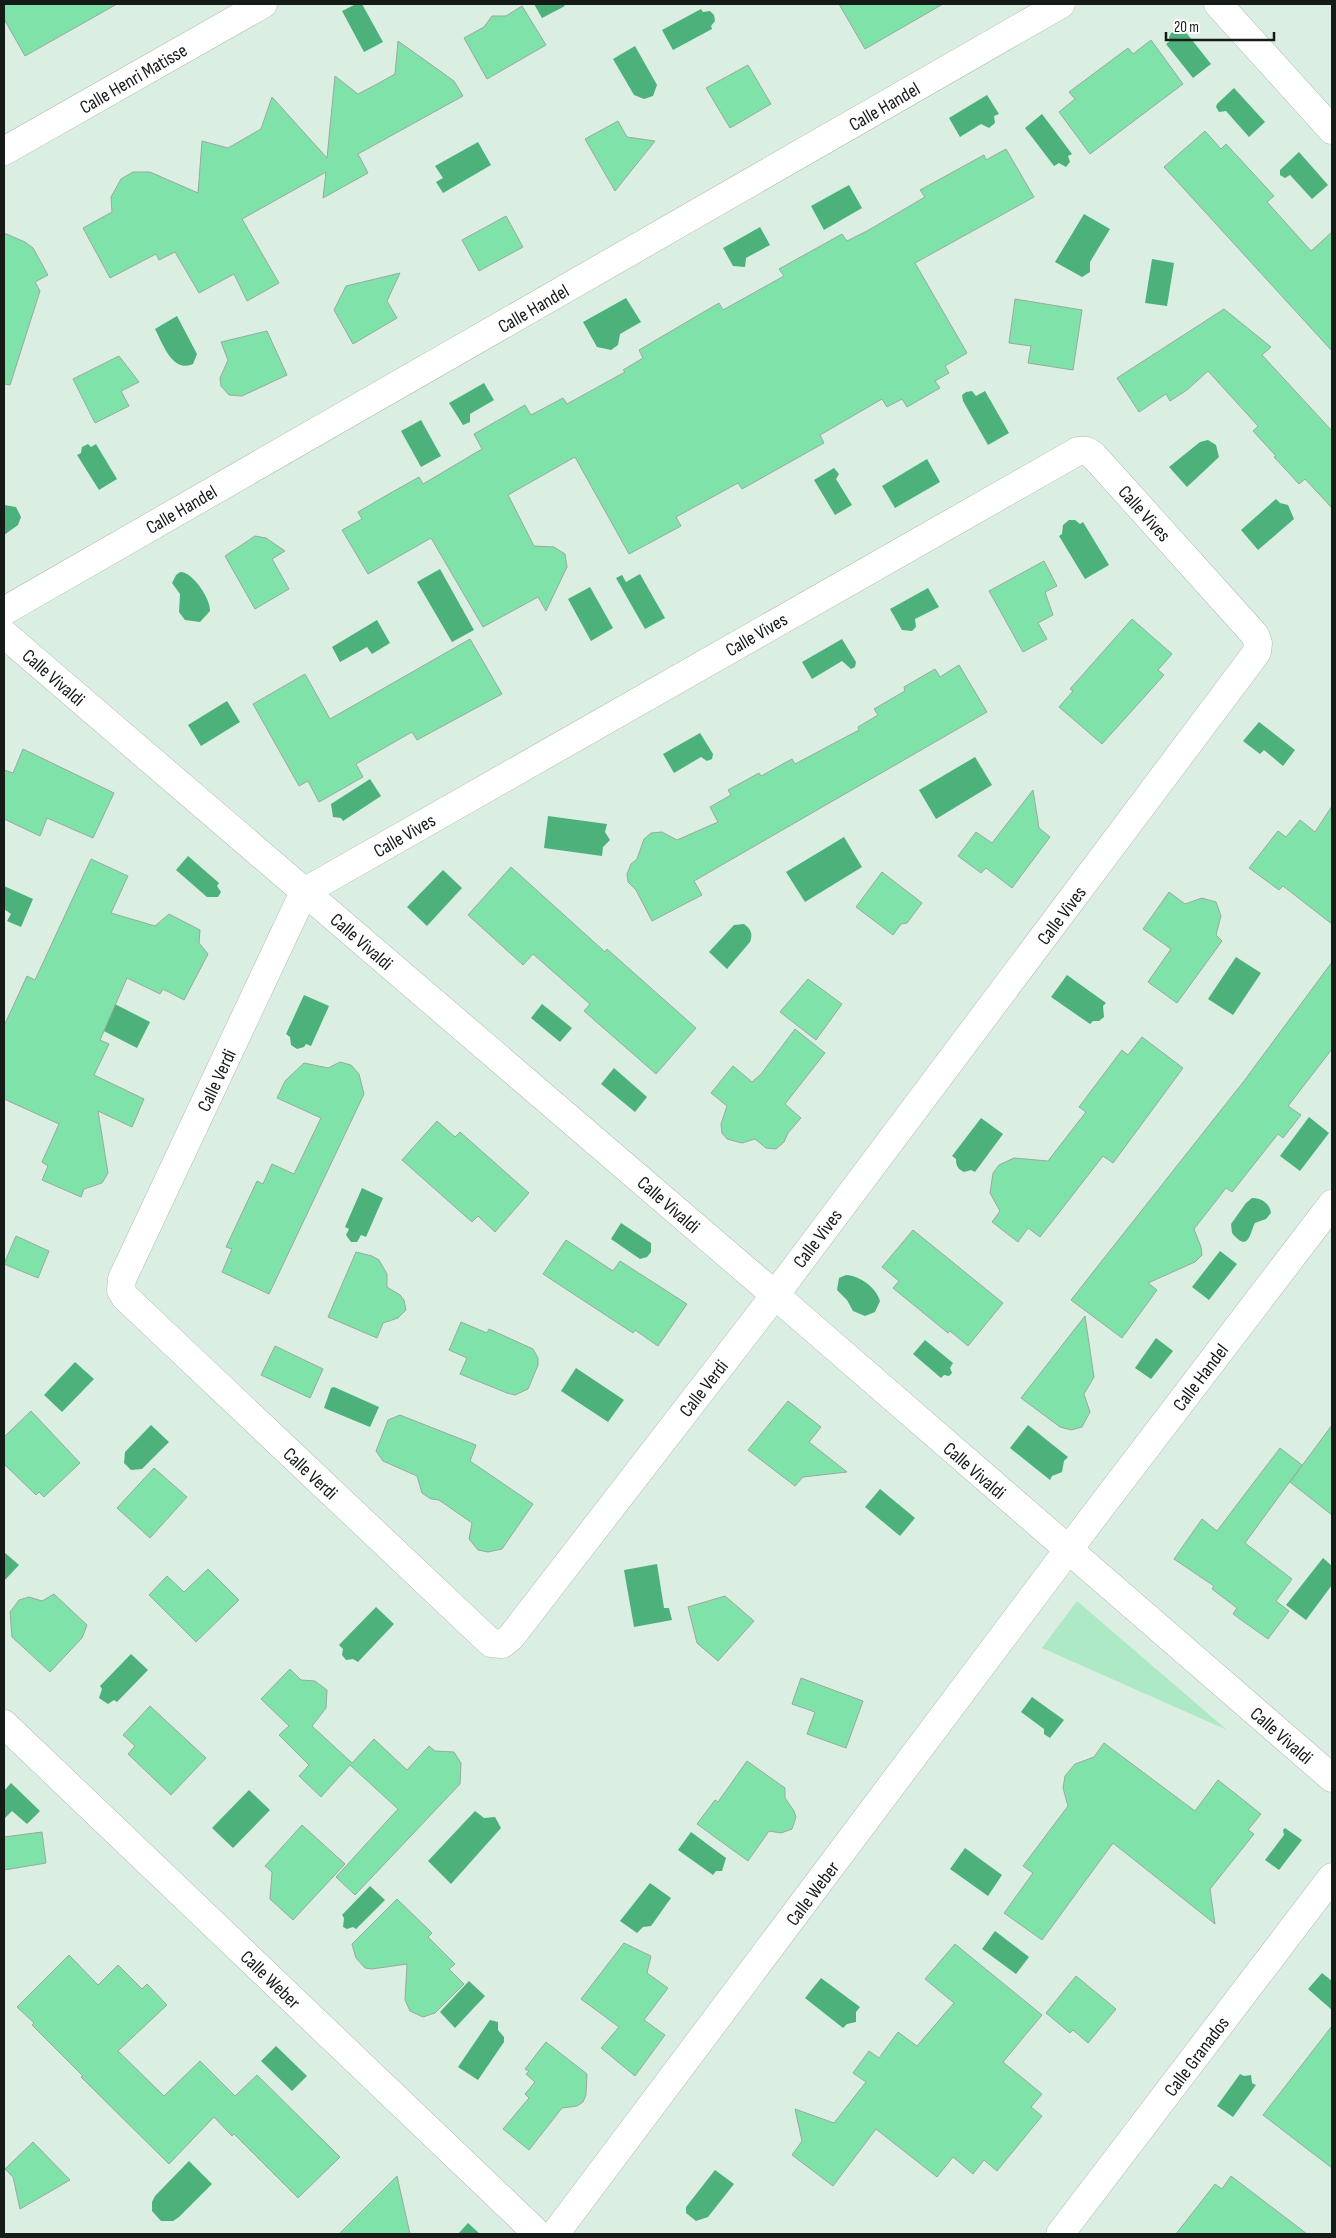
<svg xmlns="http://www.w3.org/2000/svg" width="1336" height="2238" viewBox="0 0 1336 2238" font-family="'Sofia Sans Condensed',sans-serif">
  <rect width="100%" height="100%" fill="#dbeee2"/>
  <polygon fill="#ade9c4" points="1077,1601 1227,1730 1042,1648"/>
  <g fill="#4cb17b">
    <polygon points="356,4 362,4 383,42 364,52 342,11"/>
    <polygon points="534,4 563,4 565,6 542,18"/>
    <polygon points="701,9 703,12 710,11 714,15 715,21 711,26 712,29 673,50 662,30"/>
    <polygon points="1184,30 1211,64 1193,78 1166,44 1170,41 1169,37 1171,33 1176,31 1180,34"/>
    <polygon points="635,46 657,85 653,96 644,99 634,95 613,59"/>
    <polygon points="1234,88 1265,122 1249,137 1226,111 1219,112 1216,107 1217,104"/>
    <polygon points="987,95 999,114 994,116 995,123 989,128 981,124 960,137 949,118"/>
    <polygon points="1042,114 1072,154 1068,156 1070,162 1066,167 1059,163 1054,166 1025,128"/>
    <polygon points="478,142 491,165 443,193 436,182 443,178 435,166"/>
    <polygon points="1299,152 1328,185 1312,199 1290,175 1285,178 1280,175 1280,170"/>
    <polygon points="849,185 862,208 824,230 811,206"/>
    <polygon points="1084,214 1110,229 1090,262 1090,272 1082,277 1055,262"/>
    <polygon points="760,227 770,245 746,258 745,267 733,266 723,248"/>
    <polygon points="1152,259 1174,263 1167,306 1145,303"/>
    <polygon points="626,298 641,322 620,334 618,345 611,350 597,347 583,322"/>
    <path d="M177 316 197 354 193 364C172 373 163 344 155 329Z"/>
    <polygon points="484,383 494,400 470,414 470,422 463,425 449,403"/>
    <polygon points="972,391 976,396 985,391 1009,433 988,445 963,401 962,395 966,392"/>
    <polygon points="421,420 441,456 421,467 401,431"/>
    <polygon points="1208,440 1216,445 1219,457 1187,487 1169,467 1200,442"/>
    <polygon points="88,444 91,447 96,444 117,479 99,490 77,455 81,453 82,447"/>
    <polygon points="927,459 940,482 895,508 882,486"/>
    <polygon points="834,468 839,474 836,479 852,505 835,515 814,480"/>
    <polygon points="1276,499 1280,503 1288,505 1294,519 1258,550 1241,530"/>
    <polygon points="4,505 16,507 21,517 18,525 4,535"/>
    <polygon points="1069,520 1075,520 1080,524 1083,522 1109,565 1085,579 1059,536 1062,534 1063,525"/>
    <polygon points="440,569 474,630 452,642 417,582"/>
    <path d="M180 572C192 571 211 599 210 611L200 622 185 620 179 612 180 594 172 583 176 575Z"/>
    <polygon points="640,574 665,618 645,629 616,578 622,575 626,582"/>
    <polygon points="590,587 613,628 591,641 568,599"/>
    <polygon points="928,588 939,607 915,619 916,627 912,631 902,630 890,609"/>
    <polygon points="377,620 390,643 372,654 367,647 340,662 332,647"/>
    <polygon points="842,639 856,662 855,667 851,669 842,661 812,679 802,662"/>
    <polygon points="227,701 240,722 201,746 188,725"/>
    <polygon points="1259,722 1295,750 1283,766 1264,750 1260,754 1243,741"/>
    <polygon points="700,733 713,754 712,759 707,761 701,757 674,773 663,754"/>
    <polygon points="975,757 992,785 936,819 919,790"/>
    <polygon points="370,779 381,796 343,821 341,818 333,817 331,804"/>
    <polygon points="548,816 607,824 605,832 610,840 603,847 602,856 544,848"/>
    <polygon points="844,837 862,867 805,902 786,872"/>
    <polygon points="188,856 219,883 217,886 221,892 218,897 207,897 176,870"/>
    <polygon points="443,870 462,888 427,926 407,907"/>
    <polygon points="4,886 33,899 21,927 7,921 11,914 4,909"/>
    <path d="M744 924C751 929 753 934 750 942L727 969 709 952 734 925Z"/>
    <polygon points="1236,957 1261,973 1233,1015 1208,999"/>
    <polygon points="1067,975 1106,1003 1103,1006 1104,1017 1099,1021 1093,1021 1090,1024 1051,997"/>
    <polygon points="304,995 329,1006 311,1046 306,1044 304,1047 297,1049 291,1045 290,1037 286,1034"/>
    <polygon points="107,1000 150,1022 137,1048 94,1026"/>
    <polygon points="542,1004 572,1028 560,1042 531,1018"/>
    <polygon points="614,1068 647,1097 635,1112 601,1084"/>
    <polygon points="1309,1117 1329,1133 1300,1171 1280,1156"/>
    <path d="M981 1118 1003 1134 975 1172 971 1170 964 1172C958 1169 956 1166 956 1159L952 1156Z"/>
    <polygon points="362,1188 383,1198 366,1237 361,1235 357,1242 351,1242 346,1235 349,1229 345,1227"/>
    <path d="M1252 1198C1262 1198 1270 1204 1271 1213L1266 1219 1255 1223C1250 1232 1249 1254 1232 1233L1231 1224 1246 1203Z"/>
    <polygon points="621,1223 651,1243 651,1252 647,1257 640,1259 611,1239"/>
    <polygon points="1220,1251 1237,1264 1209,1300 1192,1287"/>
    <path d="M846 1275C860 1276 876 1287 880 1301L875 1312 865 1316 853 1311 847 1300 837 1290 839 1278Z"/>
    <polygon points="1156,1338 1173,1351 1151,1379 1135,1368"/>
    <polygon points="925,1340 953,1363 950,1368 952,1373 949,1376 944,1375 941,1378 913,1354"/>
    <polygon points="75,1362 94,1379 62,1412 44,1395"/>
    <polygon points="576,1368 624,1400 608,1422 561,1391"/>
    <polygon points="334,1387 379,1407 370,1427 324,1408 331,1388"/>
    <polygon points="151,1425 169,1442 142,1469 131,1470 124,1463 125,1452"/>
    <polygon points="1028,1425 1068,1457 1064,1461 1062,1472 1052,1476 1050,1480 1010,1448"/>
    <polygon points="880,1489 915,1518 900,1536 865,1507"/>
    <polygon points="4,1552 19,1565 4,1581"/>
    <polygon points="1323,1558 1332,1566 1332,1585 1306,1620 1286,1605"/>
    <polygon points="657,1564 664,1608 669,1608 672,1620 634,1627 624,1570"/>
    <polygon points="376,1607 394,1624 358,1662 353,1659 346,1660 342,1655 343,1649 339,1645"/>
    <polygon points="131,1654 148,1670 117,1702 114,1700 108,1704 99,1698 102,1689 100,1686"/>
    <polygon points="1032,1697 1064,1720 1050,1738 1044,1734 1044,1729 1021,1712"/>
    <polygon points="11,1783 40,1811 27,1824 12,1811 4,1819 4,1791"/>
    <polygon points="249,1790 270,1810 233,1848 212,1828"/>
    <polygon points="475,1811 484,1818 495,1817 501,1828 451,1884 428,1861"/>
    <polygon points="1285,1828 1302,1840 1279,1870 1265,1860 1284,1835 1283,1830"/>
    <polygon points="691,1832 726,1858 722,1871 716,1871 713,1875 678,1850"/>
    <polygon points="965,1848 1002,1875 988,1896 950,1869"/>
    <polygon points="650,1883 671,1898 651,1926 643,1927 637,1933 620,1921"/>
    <polygon points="370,1886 385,1900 356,1929 353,1927 347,1929 343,1927 344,1918 342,1915"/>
    <polygon points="995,1931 1029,1957 1016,1974 982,1949"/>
    <polygon points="1322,1973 1332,1981 1332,2010 1308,1989"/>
    <polygon points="821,1978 860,2007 856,2012 856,2022 847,2024 843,2028 805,1998"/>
    <polygon points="469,1981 485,1996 455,2028 440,2012"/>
    <polygon points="490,2020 498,2022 498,2030 504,2037 504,2042 478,2080 458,2067"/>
    <polygon points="276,2046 307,2076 292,2091 261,2061"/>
    <polygon points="1240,2074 1244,2076 1251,2075 1252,2083 1256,2085 1233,2117 1217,2106"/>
    <polygon points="189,2161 212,2184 179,2217 173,2221 161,2221 152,2211 152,2202 155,2196"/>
    <polygon points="715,2170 734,2184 708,2217 696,2221 686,2213 686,2207"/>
    <polygon points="468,2223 480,2234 458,2234"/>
  </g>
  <g fill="#7fe2a9" stroke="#99aa9f">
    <polygon points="4,4 117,4 25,56 4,19"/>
    <polygon points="839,4 943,4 865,49"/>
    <polygon points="522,6 546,45 487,79 464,38 484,27 492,16 506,16"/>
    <polygon points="1151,40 1183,84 1090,154 1059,112 1075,99 1069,92 1128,48 1133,54"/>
    <polygon points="398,41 454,81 463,96 358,154 368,173 323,198 326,172 242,219 279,283 247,301 234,274 199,293 175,252 159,260 156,254 110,278 83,228 112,212 111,197 121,179 133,172 150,172 198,193 202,141 228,148 261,129 272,97 327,158 335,76 358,94 379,83 395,74"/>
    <polygon points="748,65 771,104 730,128 706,88"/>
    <polygon points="618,121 627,137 655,141 615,191 585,139"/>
    <polygon points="1205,131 1221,149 1226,144 1274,196 1267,202 1311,251 1332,232 1332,351 1164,167"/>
    <polygon points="1006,149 1034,197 915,263 967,353 945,366 949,373 935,381 940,388 907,407 902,399 887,407 882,399 820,435 824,443 742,489 738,483 676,517 681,526 629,554 575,457 508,495 534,546 554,547 565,554 567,567 546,611 538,597 483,627 431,538 368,574 342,530 362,519 358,512 387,495 419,477 423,484 482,449 474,434 525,405 531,415 563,398 567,404 625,372 623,370 643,358 639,350 719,303 723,310 784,276 779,269 842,234 847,241 867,231 925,197 920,190 984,155 986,160"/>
    <polygon points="506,216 523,247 479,271 462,240"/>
    <polygon points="4,233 25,242 33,248 48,275 35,282 40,291 10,385 4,384"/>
    <polygon points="400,273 387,301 397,318 353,344 334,310 346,286"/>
    <polygon points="1015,299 1082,310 1073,370 1028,363 1031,346 1009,343"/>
    <polygon points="1224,309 1271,347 1262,355 1332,431 1332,508 1305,479 1299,484 1274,457 1276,456 1253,431 1258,426 1208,371 1187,390 1170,401 1166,394 1139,412 1117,378"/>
    <polygon points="267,331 287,375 242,396 229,395 221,386 220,378 228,360 221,342"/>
    <polygon points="119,356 139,382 121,391 129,406 95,423 73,379"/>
    <polygon points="255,536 266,538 285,551 272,559 289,589 255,609 225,556"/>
    <polygon points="1044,561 1057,586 1045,592 1053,615 1038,623 1047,639 1023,652 989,591"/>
    <polygon points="1132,619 1172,654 1158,670 1164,675 1102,744 1059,707 1073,691 1070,689"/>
    <polygon points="470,639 502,694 417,740 412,732 356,764 363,777 319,802 308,781 299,786 253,704 305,674 330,719"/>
    <polygon points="959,665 987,712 694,881 702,895 652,921 636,890 628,882 627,874 631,864 637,859 644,839 651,833 662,832 677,840 718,822 710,807 731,795 728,790 759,773 761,776 792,759 795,764 859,730 858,727 878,715 874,709 905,691 904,687 935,669 940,677"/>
    <polygon points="23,749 114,793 93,838 47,818 40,836 4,819 4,770 13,773"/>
    <polygon points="1033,790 1039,828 1050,837 1012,888 986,868 981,873 958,856 976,832 992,843"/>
    <polygon points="1332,806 1332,924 1283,886 1279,890 1249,868 1278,831 1286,837 1300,820 1315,832"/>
    <polygon points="91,859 128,876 111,913 155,926 169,914 200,930 199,943 208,954 184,1000 163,989 160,994 127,978 100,1040 109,1044 94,1075 144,1099 132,1127 98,1111 108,1173 102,1183 84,1189 81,1197 42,1180 48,1166 42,1162 59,1124 4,1099 4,1026 27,976 35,980"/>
    <polygon points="511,867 605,952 607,949 696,1028 656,1074 584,1011 590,1004 533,954 523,965 468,915"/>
    <polygon points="882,872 922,903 907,923 901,924 893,935 856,907"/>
    <polygon points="1169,892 1185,904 1202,898 1216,902 1221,916 1216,935 1222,941 1177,1003 1148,982 1171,949 1143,929"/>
    <polygon points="1332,962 1332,1049 1288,1106 1301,1115 1283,1138 1278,1134 1232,1192 1226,1188 1194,1229 1201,1247 1202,1255 1195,1262 1148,1283 1157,1290 1122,1338 1071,1300 1244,1081"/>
    <polygon points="808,979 842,1004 816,1040 780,1012"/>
    <polygon points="795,1029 825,1053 785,1104 801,1118 788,1133 784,1142 776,1149 766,1148 755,1139 742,1143 727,1139 722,1133 721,1124 727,1106 711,1093 733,1066 752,1082 761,1074"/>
    <polygon points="1142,1037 1183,1068 1113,1163 1103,1156 1040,1237 1028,1228 1018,1242 992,1222 1000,1211 990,1193 993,1173 999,1165 1014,1158 1048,1161 1086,1112 1079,1107 1122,1050 1128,1055"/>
    <polygon points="304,1063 328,1068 340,1062 351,1065 359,1074 364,1094 269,1294 222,1272 232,1249 226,1247 257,1181 263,1184 272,1164 294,1174 321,1118 277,1098 285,1081"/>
    <polygon points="437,1121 455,1137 460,1132 529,1193 495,1232 478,1216 472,1222 402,1160"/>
    <polygon points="913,1230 1003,1303 968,1346 950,1331 948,1333 893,1288 899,1281 882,1267"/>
    <polygon points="16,1236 49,1251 38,1278 4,1264"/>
    <polygon points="566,1240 613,1271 620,1261 687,1304 658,1346 635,1330 633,1333 543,1274"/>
    <polygon points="356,1252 372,1256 379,1260 387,1274 387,1287 400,1295 404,1300 406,1310 398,1318 383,1323 377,1338 328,1317"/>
    <polygon points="1085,1316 1094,1377 1084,1394 1090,1412 1082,1427 1071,1430 1060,1427 1021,1398"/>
    <polygon points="461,1322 487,1333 489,1329 533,1349 538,1358 538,1365 528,1389 515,1395 507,1393 460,1374 467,1358 449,1350"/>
    <polygon points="275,1346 323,1369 310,1398 261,1375"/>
    <polygon points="788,1401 821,1427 809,1442 847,1472 803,1477 795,1486 748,1450"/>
    <polygon points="31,1411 80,1463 44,1497 39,1492 36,1495 4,1464 4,1437"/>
    <polygon points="400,1415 476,1445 470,1461 533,1504 502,1549 488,1552 478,1550 469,1539 472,1523 439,1500 431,1499 422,1493 417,1476 383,1461 376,1451 388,1420"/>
    <polygon points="1332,1425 1332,1515 1290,1482"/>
    <polygon points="1280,1448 1302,1465 1245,1543 1292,1579 1276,1601 1289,1611 1268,1639 1233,1614 1237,1608 1212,1589 1214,1586 1174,1559 1202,1519 1217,1531"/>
    <polygon points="154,1468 187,1497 150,1538 117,1508"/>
    <polygon points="208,1569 239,1600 196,1642 149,1595 167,1576 184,1592"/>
    <polygon points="54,1594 87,1625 82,1638 50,1672 12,1637 10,1612 19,1600 29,1597 42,1601"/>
    <polygon points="725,1596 754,1621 718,1661 697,1643 688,1607"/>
    <polygon points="290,1669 301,1680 315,1681 327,1690 326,1708 312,1726 352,1763 374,1739 407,1770 429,1746 435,1751 454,1752 461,1763 460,1784 355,1895 336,1877 398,1809 350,1765 321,1797 299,1776 309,1765 279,1735 289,1726 261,1699"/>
    <polygon points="801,1678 863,1701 846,1748 807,1734 815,1712 792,1704"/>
    <polygon points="150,1706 206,1758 171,1795 128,1754 135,1746 123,1735"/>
    <polygon points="1104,1743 1195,1811 1218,1780 1261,1814 1248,1830 1254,1834 1210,1889 1215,1924 1113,1843 1042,1940 1004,1913 1033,1873 1023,1866 1068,1806 1063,1788 1065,1776 1075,1764 1094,1757"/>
    <polygon points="747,1761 785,1788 785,1798 794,1811 796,1817 792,1829 781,1833 769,1831 748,1861 697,1824 715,1800 718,1802"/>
    <polygon points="302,1825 345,1864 293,1920 270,1899 272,1872 265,1866"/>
    <polygon points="42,1832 46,1863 4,1870 4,1837"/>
    <polygon points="397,1899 432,1933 428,1937 455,1964 449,1969 464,1984 435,2013 423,2017 410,2011 405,2000 407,1964 372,1969 365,1968 356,1958 352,1944"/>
    <polygon points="624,1943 651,1956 647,1973 668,1988 644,2020 665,2035 635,2076 601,2048 619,2027 581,1999"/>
    <polygon points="955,1944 1042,2015 1003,2062 1042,2094 1031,2107 1042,2116 997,2171 984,2160 973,2174 953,2157 937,2177 876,2129 833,2186 792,2155 802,2141 795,2109 834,2123 866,2082 853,2073 869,2051 879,2058 898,2032 917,2046 954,2003 925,1979"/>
    <polygon points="69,1955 98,1985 118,1965 142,1989 147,1984 167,2005 118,2051 164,2096 200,2061 235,2096 257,2075 340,2157 298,2198 234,2134 232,2136 214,2117 169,2164 81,2077 83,2076 32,2025 34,2023 17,2007"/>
    <polygon points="1076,1976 1116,2009 1088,2043 1073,2030 1070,2033 1046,2013"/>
    <polygon points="1332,2026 1332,2168 1263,2115"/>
    <polygon points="546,2042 587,2074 586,2095 583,2102 577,2106 562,2108 529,2150 503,2129 529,2098 525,2094 535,2082 526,2074 529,2071 525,2069"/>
    <polygon points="33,2142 70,2180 20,2209 13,2177 5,2169"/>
    <polygon points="397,2176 410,2234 339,2234"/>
    <polygon points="1231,2176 1307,2234 1176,2234 1215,2184 1222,2189"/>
  </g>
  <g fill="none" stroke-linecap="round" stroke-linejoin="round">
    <defs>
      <g id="minor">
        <polyline points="1218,4 1332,130"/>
        <polyline points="4,151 263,4"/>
        <polygon points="1078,451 1087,451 1094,456 1255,635 1258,643 1257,652 775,1295 511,1637 502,1644 491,1643 125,1297 121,1290 122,1279 304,892"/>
        <polyline points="4,611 1061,4"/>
        <polyline points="4,634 775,1295 1332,1778"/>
        <polyline points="4,1724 538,2234"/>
        <polyline points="555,2234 1068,1550 1332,1204"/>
        <polyline points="1060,2234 1332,1877"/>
      </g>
    </defs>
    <use href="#minor" stroke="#acbeb2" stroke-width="29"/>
    <use href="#minor" stroke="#fff" stroke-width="28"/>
  </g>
  <g text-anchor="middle" stroke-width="4" stroke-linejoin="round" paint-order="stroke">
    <g font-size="19" fill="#151c18" stroke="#fff">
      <text transform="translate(133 78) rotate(-30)" y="7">Calle Henri Matisse</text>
      <text transform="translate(884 106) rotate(-30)" y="7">Calle Handel</text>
      <text transform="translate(533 308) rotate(-30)" y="7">Calle Handel</text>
      <text transform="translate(181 509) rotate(-30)" y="7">Calle Handel</text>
      <text transform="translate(1145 513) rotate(48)" y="7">Calle Vives</text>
      <text transform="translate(756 634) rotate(-30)" y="7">Calle Vives</text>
      <text transform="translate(54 677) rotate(41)" y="7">Calle Vivaldi</text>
      <text transform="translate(404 835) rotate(-30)" y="7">Calle Vives</text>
      <text transform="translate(1061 915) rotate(-53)" y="7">Calle Vives</text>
      <text transform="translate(362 941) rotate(41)" y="7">Calle Vivaldi</text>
      <text transform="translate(216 1080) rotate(-65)" y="7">Calle Verdi</text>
      <text transform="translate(669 1204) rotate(41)" y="7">Calle Vivaldi</text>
      <text transform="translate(817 1238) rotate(-53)" y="7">Calle Vives</text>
      <text transform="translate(1200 1377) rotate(-53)" y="7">Calle Handel</text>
      <text transform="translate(703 1388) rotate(-52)" y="7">Calle Verdi</text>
      <text transform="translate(975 1470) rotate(41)" y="7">Calle Vivaldi</text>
      <text transform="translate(311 1473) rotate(43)" y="7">Calle Verdi</text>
      <text transform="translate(1282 1735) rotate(41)" y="7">Calle Vivaldi</text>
      <text transform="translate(812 1893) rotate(-53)" y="7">Calle Weber</text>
      <text transform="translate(271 1979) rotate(44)" y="7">Calle Weber</text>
      <text transform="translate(1196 2056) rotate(-53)" y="7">Calle Granados</text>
    </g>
  </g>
  <rect width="1336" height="2238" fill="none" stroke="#151c18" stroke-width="10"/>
  <path d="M1166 32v8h108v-8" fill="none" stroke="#151c18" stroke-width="2.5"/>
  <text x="1174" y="32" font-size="15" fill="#151c18" stroke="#ffffff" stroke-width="4" paint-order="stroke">20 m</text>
</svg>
